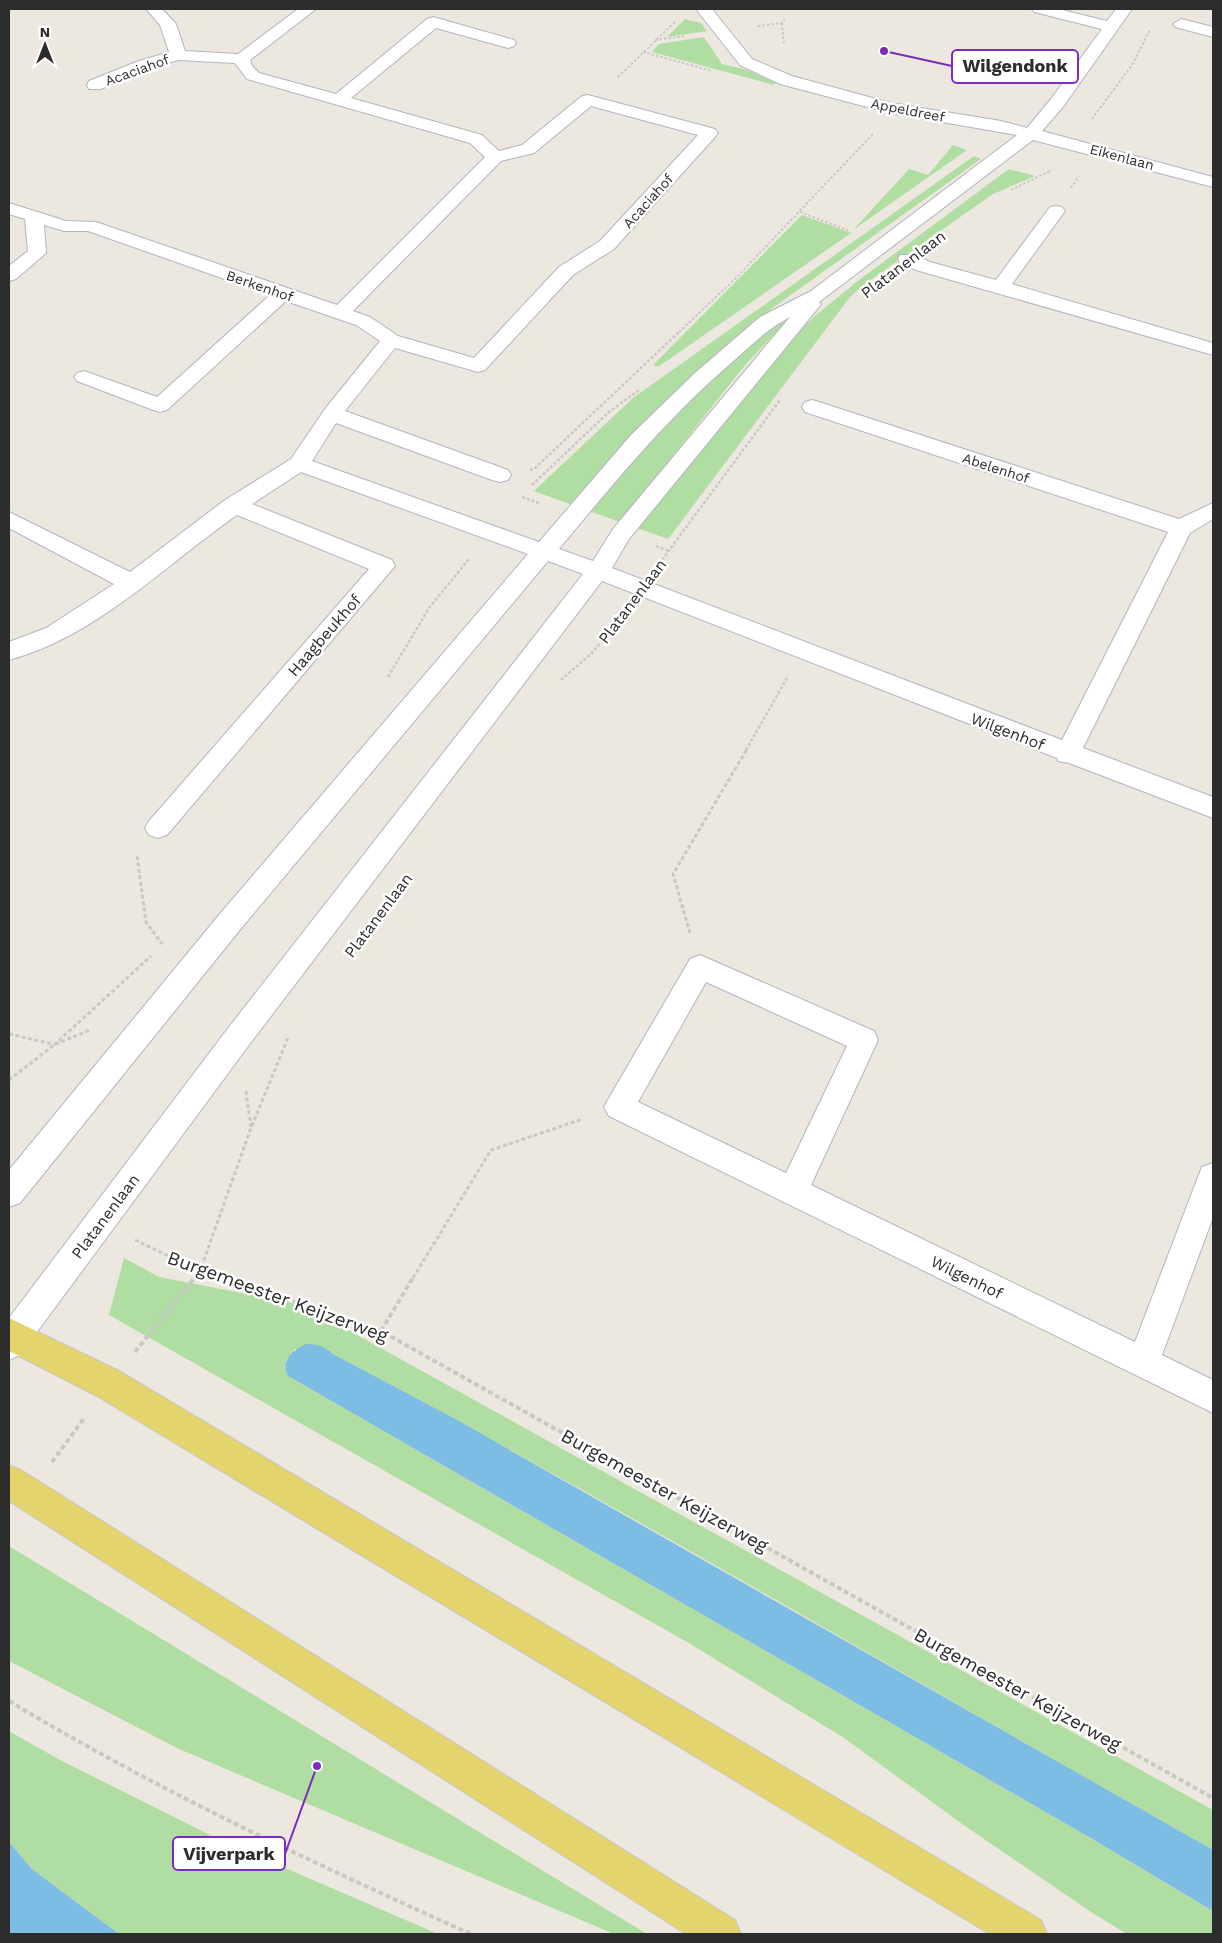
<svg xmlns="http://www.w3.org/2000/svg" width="1222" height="1943" viewBox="0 0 1222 1943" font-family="'Work Sans',sans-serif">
  <rect width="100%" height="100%" fill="#ece8e0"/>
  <g fill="#b0dda2">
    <polygon points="685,19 701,23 707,31 667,37"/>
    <polygon points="704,37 722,64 747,70 776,83 774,85 652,52 659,44"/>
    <polygon points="953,145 967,150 853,230 909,169 928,175"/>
    <polygon points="974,156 981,159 774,307 734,338 694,374 572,505 534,491 633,398"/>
    <polygon points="1009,169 1035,176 993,194 862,286 850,297 668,539 637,528 767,363 816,315 859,280"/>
    <polygon points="802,215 851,233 658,367 653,365"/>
    <polygon points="777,322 785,323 746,364 620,522 589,511 669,418"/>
    <path d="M124 1258 159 1277 303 1305 1213 1810V1850C920 1685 631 1512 333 1354L328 1349H295L286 1360 288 1376 1094 1840 1213 1911V1934H1127L1094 1914 965 1826 844 1738 687 1642 109 1315Z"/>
    <polygon points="9,1546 647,1934 614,1934 179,1749 9,1661"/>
    <polygon points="9,1731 60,1760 218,1839 438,1934 119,1934 32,1869 9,1842"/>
  </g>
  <g fill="#7ebde3">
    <path d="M306 1344C317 1344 325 1346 333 1354L459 1421 1213 1850V1911L1094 1840 288 1376C280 1360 293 1350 306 1344Z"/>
    <polygon points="9,1842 32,1869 119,1934 9,1934"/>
  </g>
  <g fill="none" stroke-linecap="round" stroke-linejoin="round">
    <defs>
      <g id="minor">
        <path d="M146 9H162L176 24 185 51 238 54 298 9H316L250 60 252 66 259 73 336 94 427 19 433 17 514 40 516 43 514 46 508 48 436 28 351 98 482 135 499 151 522 145 582 96 588 95 715 129 718 133 715 137 614 249 573 275 485 370 478 372 395 348 345 411 508 470 511 475 508 480 500 482 492 480 336 423 312 461 539 542 631 435 695 373 760 317 811 291 1017 135 890 113 780 84 740 65 696 9H712L752 59 792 76 891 103 1001 121 1027 128 1051 99 1102 29 1034 12 1032 9H1058L1107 21 1116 9H1132L1063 107 1042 131 1213 177V187L1033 140 819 302 821 304 818 308 629 539 612 568 1062 740 1168 532 805 412 802 407 805 402 812 400 819 402 1179 519 1213 503V519L1190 533 1083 748 1213 797V818L1069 763 1058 761 1057 758 602 581 249 1045 20 1355 9 1360V1318L229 1027 583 574 548 561 239 931 20 1203 9 1207V1170L219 915 528 554 301 472 252 504 392 560 395 566 167 835 158 838 149 835 145 828 149 821 369 569 237 515C164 566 97 636 9 660V642L46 628 114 584 9 528V512L130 572 225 500 291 459 325 409 380 341 356 325 286 301 167 410 160 412 153 410 77 381 74 377 77 373 84 371 157 397 270 295 88 231H64L44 225 46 253 16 279 9 281V266L28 251 25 219 9 214V203L66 221 96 222 337 305 485 157 470 143 247 79 235 63 179 60 148 68 101 89H89L87 85 89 81 136 62 169 52 160 25ZM591 106 698 135 600 241 559 267 474 358 398 336 370 317 353 311 501 161 534 153ZM790 317 613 529 593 561 559 549C613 484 666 419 730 364 749 347 767 329 790 317Z"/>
        <polygon points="1181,19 1213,27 1213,37 1175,27 1173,24"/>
        <polygon points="1056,206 1062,207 1065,211 1012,284 1213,343 1213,355 916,270 900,263 898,259 900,255 914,255 930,262 996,280 1050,207"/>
        <path d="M700 955 874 1031 878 1040 811 1185 1135 1342 1198 1177 1202 1167 1213 1163V1217L1162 1355 1213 1380V1413L609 1116 604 1107 609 1098 690 959ZM706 982 847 1046 786 1173 638 1102Z"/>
      </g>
      <g id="major">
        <polygon points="9,1318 121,1372 1041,1920 1047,1934 990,1934 97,1396 9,1351"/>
        <polygon points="9,1465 21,1470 735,1920 741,1934 686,1934 9,1501"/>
      </g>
    </defs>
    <use href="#minor" stroke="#b3b4be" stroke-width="2"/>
    <use href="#major" stroke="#c8c8c8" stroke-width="2"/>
    <g stroke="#c8c8c8" stroke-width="2" stroke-dasharray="2.5 2" stroke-linecap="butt">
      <polyline points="782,23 784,45"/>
      <polyline points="758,26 782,23 785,19"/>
      <polyline points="655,40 685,36"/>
      <polyline points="643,52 712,71"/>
      <polyline points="618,77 676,21"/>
      <polyline points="1092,119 1132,65 1150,30"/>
      <polyline points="1071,188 1079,176"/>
      <polyline points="1011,190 1052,170"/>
      <polyline points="800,212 849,231"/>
      <polyline points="679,332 735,279 873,134"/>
    </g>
    <g stroke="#c8c8c8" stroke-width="2.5" stroke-dasharray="3 2" stroke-linecap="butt">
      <polyline points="530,470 534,469 680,331"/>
      <polyline points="532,485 609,412 639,390"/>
      <polyline points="522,497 539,503"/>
      <polyline points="656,546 669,551"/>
      <polyline points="662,560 780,400"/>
      <polyline points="388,677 429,608 469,559"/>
      <polyline points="561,680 592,653 622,616"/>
      <polyline points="746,750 787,678"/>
    </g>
    <g stroke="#c8c8c8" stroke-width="3" stroke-dasharray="4 2.5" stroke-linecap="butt">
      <polyline points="137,856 146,922 162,944"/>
      <polyline points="690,933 673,874 747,749"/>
      <polyline points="9,1034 53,1044"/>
      <polyline points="54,1045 151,956"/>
      <polyline points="9,1080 54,1045 90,1030"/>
      <polyline points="246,1091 251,1127"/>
      <polyline points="135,1240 200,1271 220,1278"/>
      <polyline points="195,1278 200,1271 251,1128 288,1038"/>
      <polyline points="413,1278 491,1150 583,1119"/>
    </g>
    <g stroke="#c8c8c8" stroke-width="4" stroke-dasharray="5 3" stroke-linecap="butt">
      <polyline points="217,1276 381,1331 1213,1798"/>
      <polyline points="381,1331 414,1276"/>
      <polyline points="135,1352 196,1276"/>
      <polyline points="52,1462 85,1417"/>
      <path d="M9 1701C157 1790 313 1863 471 1934"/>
    </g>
    <use href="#minor" fill="#fff" fill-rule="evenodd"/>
    <use href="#major" fill="#e3d46e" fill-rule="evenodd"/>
  </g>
  <g text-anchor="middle" stroke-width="5" stroke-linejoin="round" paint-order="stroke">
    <g font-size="14" fill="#2c2c2c" stroke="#fff">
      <text transform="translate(137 70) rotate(-20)" y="5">Acaciahof</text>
      <text transform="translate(908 110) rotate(11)" y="5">Appeldreef</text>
      <text transform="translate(1122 157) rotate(15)" y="5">Eikenlaan</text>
      <text transform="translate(648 201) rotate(-48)" y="5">Acaciahof</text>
      <text transform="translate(260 286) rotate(19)" y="5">Berkenhof</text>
      <text transform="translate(996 468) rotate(18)" y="5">Abelenhof</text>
    </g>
    <g font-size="16" fill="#2c2c2c" stroke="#fff">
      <text transform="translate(903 264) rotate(-37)" y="6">Platanenlaan</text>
      <text transform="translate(632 601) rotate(-53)" y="6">Platanenlaan</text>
      <text transform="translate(324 635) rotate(-49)" y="6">Haagbeukhof</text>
      <text transform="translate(1008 731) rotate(21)" y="6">Wilgenhof</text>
      <text transform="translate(378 915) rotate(-53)" y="6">Platanenlaan</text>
      <text transform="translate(105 1216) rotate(-53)" y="6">Platanenlaan</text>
      <text transform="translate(967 1277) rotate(26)" y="6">Wilgenhof</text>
    </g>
    <g font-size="19" fill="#2c2c2c" stroke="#fff">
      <text transform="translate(278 1296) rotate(20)" y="7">Burgemeester Keijzerweg</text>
      <text transform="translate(665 1490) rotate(29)" y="7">Burgemeester Keijzerweg</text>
      <text transform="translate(1018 1689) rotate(29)" y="7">Burgemeester Keijzerweg</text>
    </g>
  </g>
  <path fill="none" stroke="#7b2cbf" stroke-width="2" d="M884 51L952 66M317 1766L285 1854"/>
  <g fill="#7b2cbf" stroke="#fff" stroke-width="2">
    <circle cx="884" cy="51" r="5"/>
    <circle cx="317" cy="1766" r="5"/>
  </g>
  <g fill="#fff" stroke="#7b2cbf" stroke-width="2">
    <rect x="952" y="50" width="126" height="33" rx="5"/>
    <rect x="173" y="1837" width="112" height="33" rx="5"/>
  </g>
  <g font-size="18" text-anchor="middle" font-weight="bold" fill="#2c2c2c">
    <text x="1015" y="72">Wilgendonk</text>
    <text x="229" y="1860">Vijverpark</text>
  </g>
  <rect width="1222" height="1943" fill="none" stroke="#2c2c2c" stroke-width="20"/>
  <g transform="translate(45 45)" stroke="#ffffff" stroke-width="4" paint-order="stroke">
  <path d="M0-4L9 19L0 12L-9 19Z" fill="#2c2c2c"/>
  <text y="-8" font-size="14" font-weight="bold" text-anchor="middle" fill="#2c2c2c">N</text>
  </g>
</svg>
